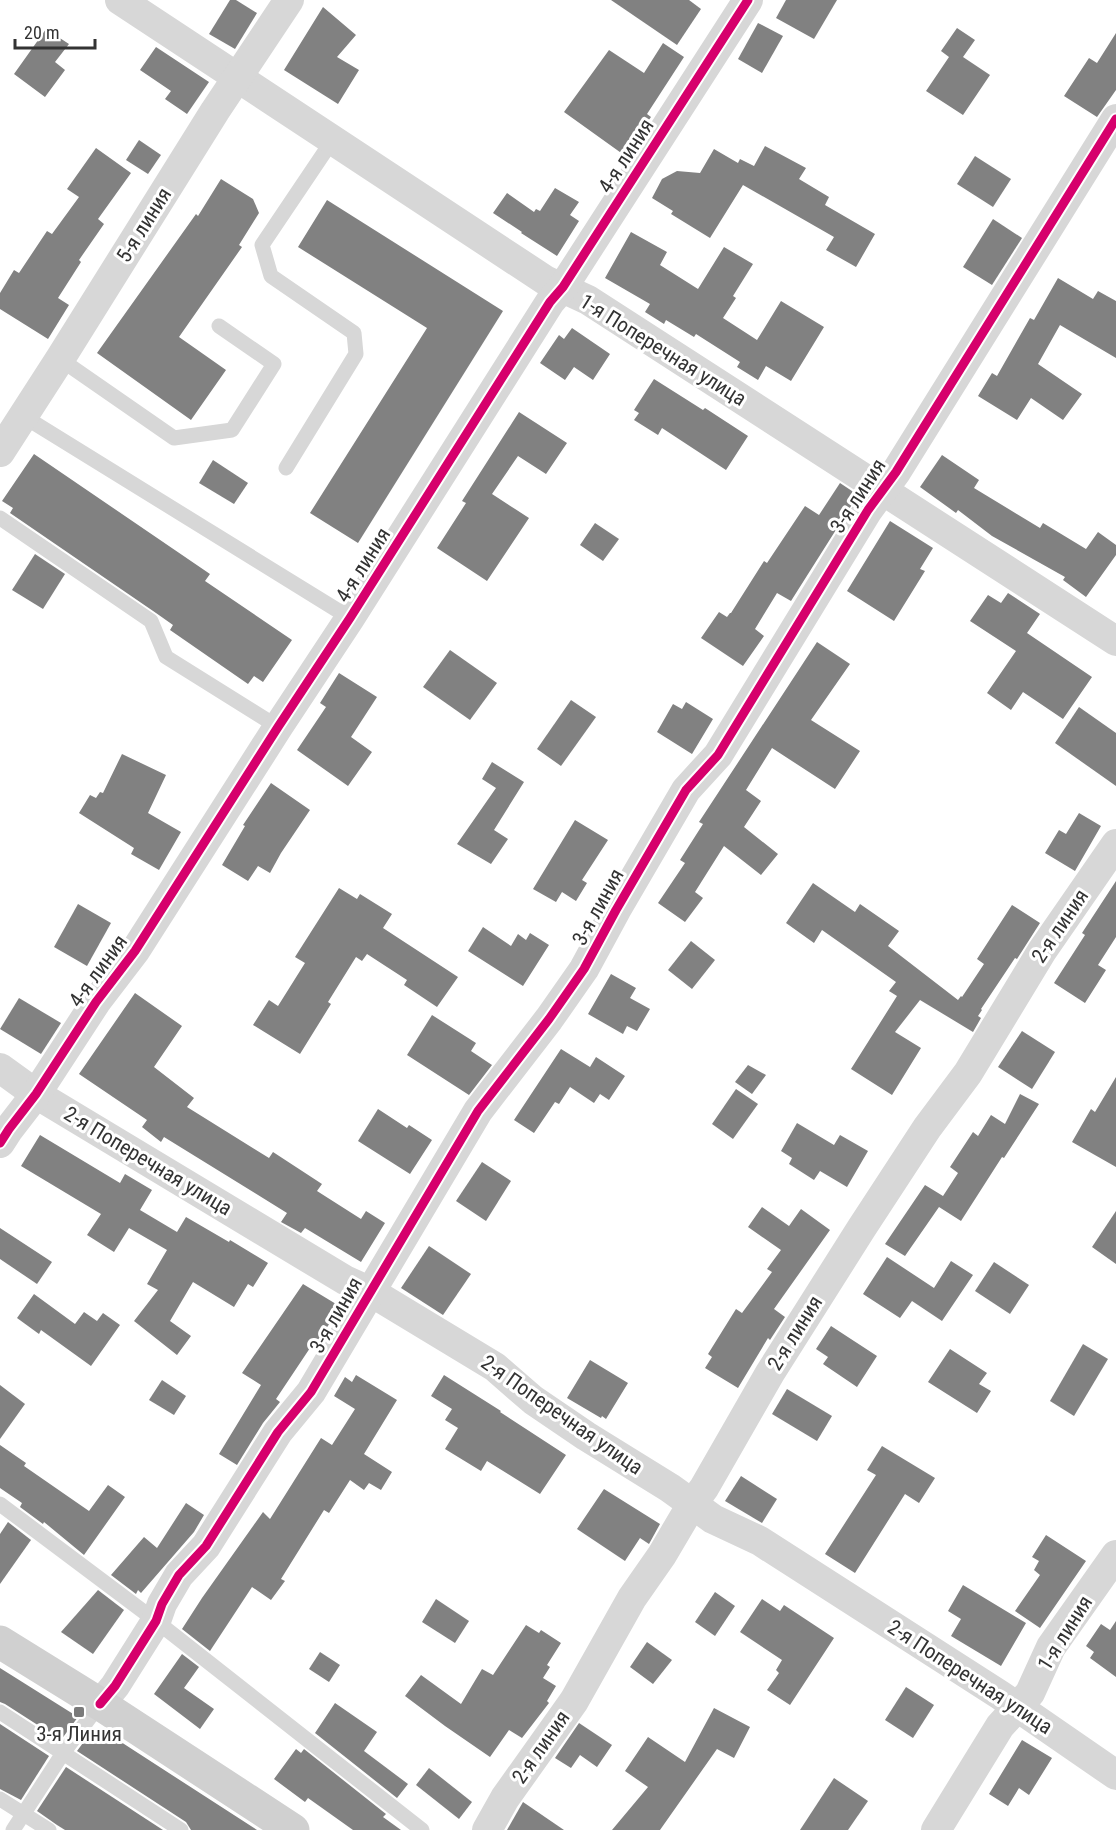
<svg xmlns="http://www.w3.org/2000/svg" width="1116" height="1830" viewBox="0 0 1116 1830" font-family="'Roboto Condensed',sans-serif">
  <rect width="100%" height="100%" fill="#fff"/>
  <g fill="#818181">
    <polygon points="230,0 236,0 257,13 235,49 209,34"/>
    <polygon points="611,0 689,0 701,9 677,45"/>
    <polygon points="786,0 837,0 814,39 776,18"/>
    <polygon points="323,7 356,35 337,57 359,70 338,104 284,70"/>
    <polygon points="758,23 783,36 762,73 738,59"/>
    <polygon points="957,28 975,40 963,57 990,75 963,115 926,91 949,57 941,51"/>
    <polygon points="46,29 69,44 55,62 65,70 45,97 14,74"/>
    <polygon points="1116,33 1116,90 1097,117 1064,96 1089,58 1097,63"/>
    <polygon points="663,43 684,57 647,114 651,117 624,155 564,112 609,50 644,73"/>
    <polygon points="156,47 209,82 187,114 165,99 171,91 140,70"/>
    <polygon points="139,140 161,155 148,174 126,160"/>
    <polygon points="765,146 806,168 799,179 829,197 825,205 875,234 856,267 826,250 834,237 743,185 710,238 671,214 673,211 652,198 662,179 677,171 700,173 714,149 738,163 740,159 754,166"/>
    <polygon points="96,148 131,173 98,219 104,224 79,260 81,262 58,298 69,305 48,339 0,309 0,293 14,270 19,273 47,231 52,234 79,197 67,189"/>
    <polygon points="975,156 1011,179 993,207 957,184"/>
    <polygon points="221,179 253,199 259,213 239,245 242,247 179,337 226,370 191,420 97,353 196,214 198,216"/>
    <polygon points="555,188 579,202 570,215 579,221 557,256 521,233 522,232 493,213 507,193 534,212 536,209 540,211"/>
    <polygon points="327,200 503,311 358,543 310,513 427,328 298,247"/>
    <polygon points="993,219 1022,238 992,285 963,267"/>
    <polygon points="631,232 667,252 660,265 698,289 724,247 753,264 733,296 736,298 723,318 757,340 781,301 824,327 791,381 766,366 758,380 737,367 740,362 696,334 694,337 666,320 664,324 645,312 650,304 605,278"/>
    <polygon points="1058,278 1093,299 1098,291 1116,301 1116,358 1060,325 1038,364 1082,394 1063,420 1031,398 1017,420 978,396 992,373 997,376 1030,318 1034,320"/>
    <polygon points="572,328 610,354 593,380 574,367 565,380 540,363 559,335 564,339"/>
    <polygon points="654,379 703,410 705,408 748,436 726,470 662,428 658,435 634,420 639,413 634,410"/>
    <polygon points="519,412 567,443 546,474 518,456 492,494 529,518 487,581 437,548 466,503 462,501"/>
    <polygon points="34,454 210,574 205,581 292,640 263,682 254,676 248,684 170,630 173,625 156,613 10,513 13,508 2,501"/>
    <polygon points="942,455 979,480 974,488 1040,528 1043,523 1086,549 1098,532 1116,545 1116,555 1086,597 1063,580 1065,577 992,536 958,510 956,513 920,487"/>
    <polygon points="213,460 248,483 234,504 199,483"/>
    <polygon points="840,483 858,495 791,601 777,593 755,629 764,636 743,666 701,638 719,612 727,617 730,613 731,613 764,561 767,563 805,506 819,515"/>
    <polygon points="890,521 933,548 920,569 925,571 894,621 847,591"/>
    <polygon points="595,523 619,539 603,561 580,545"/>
    <polygon points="35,554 65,574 43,609 12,590"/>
    <polygon points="1008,593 1040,614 1027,633 1092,677 1063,719 1023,692 1011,710 987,693 1016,651 970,621 988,595 1001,603"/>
    <polygon points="817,642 850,664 811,720 860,751 835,789 772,748 746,790 761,801 744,827 778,854 761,875 724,846 695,892 703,898 685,922 658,903 685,863 680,860 703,824 699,822"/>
    <polygon points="450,650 497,683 470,720 423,687"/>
    <polygon points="339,673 377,697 351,737 372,752 348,786 297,750 326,707 320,703"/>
    <polygon points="571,700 596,717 561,766 537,749"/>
    <polygon points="686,702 713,719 692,754 657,732 673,704 682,709"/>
    <polygon points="1079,707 1116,733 1116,786 1055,743"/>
    <polygon points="122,754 166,775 148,813 181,832 159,870 131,854 134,848 79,813 90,795 96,798 100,792 103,793"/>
    <polygon points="492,762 524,782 494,830 508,839 491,864 457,844 496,788 482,779"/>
    <polygon points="271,783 310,810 281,853 270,873 258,866 248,881 222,865 245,826 243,825"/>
    <polygon points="1079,813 1101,826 1075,871 1045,853 1059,830 1066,834"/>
    <polygon points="575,820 608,840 582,880 587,883 576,901 562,892 556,902 533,889"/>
    <polygon points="1116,881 1116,937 1098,965 1106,970 1085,1003 1054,983 1085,935 1082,933"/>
    <polygon points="813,883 855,912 860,904 899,931 888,946 958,1000 961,996 962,997 984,964 977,959 1012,905 1040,923 1017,959 1015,958 981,1009 982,1010 978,1016 981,1018 973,1032 920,1000 895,1032 921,1048 892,1095 851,1069 897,996 889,991 896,982 822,930 814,943 786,923"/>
    <polygon points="339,888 357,899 360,894 392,914 383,928 458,977 437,1007 404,985 407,980 367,954 362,961 356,957 328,1002 331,1004 300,1054 253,1025 269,1000 278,1006 305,963 295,957"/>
    <polygon points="78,904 111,923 87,966 54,947"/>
    <polygon points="483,927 511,946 518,934 526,940 530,933 549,945 523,986 468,951"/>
    <polygon points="691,941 715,960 692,989 668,970"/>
    <polygon points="611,974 636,988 630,998 650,1009 637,1031 627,1026 623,1034 588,1014"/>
    <polygon points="135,993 182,1026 154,1067 194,1098 187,1107 269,1158 273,1152 322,1184 317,1191 361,1219 366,1211 385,1223 361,1262 305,1228 301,1233 281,1222 287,1213 164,1137 161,1142 142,1127 147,1120 79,1074"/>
    <polygon points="19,998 61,1023 41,1054 0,1029"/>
    <polygon points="432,1015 476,1043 471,1051 492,1065 469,1095 407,1055"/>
    <polygon points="1022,1031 1055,1052 1032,1089 998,1067"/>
    <polygon points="561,1049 590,1067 596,1057 625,1076 609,1100 600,1094 594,1103 570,1087 559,1104 555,1102 534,1133 514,1120"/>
    <polygon points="748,1065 766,1075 752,1094 735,1082"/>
    <polygon points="1116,1077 1116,1167 1072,1142 1091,1109 1095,1112"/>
    <polygon points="736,1089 758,1104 733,1139 712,1124"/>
    <polygon points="1020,1094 1039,1104 1004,1158 1002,1157 961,1221 939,1207 905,1256 885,1244 925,1185 943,1196 958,1173 950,1167 973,1132 978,1136 991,1115 1005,1124"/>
    <polygon points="378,1109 407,1128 409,1125 432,1140 410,1174 358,1141"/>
    <polygon points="797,1123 834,1145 840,1135 868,1151 847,1187 820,1171 814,1180 789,1164 792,1158 781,1151"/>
    <polygon points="40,1135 120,1183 125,1174 152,1190 140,1210 177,1232 186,1217 229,1242 230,1240 268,1263 253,1287 248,1284 234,1307 193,1282 170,1321 191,1336 177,1355 134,1321 158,1290 147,1284 167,1250 129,1228 114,1252 87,1235 101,1214 21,1166"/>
    <polygon points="482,1162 511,1181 486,1221 456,1201"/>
    <polygon points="762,1207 789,1226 801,1209 830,1230 774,1309 785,1317 770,1340 768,1338 738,1388 705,1368 712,1357 708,1354 736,1309 742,1313 772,1272 767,1269 781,1250 748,1227"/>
    <polygon points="1116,1211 1116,1264 1092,1247"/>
    <polygon points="0,1228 52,1262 37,1284 0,1259"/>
    <polygon points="429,1246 471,1274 443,1315 401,1288"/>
    <polygon points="887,1257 934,1288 951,1261 973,1275 942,1321 912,1301 900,1318 863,1294"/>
    <polygon points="994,1262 1029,1285 1010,1314 975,1291"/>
    <polygon points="303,1284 341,1307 312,1349 310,1348 276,1399 280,1402 263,1423 237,1465 219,1454 261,1385 242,1373"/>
    <polygon points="34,1294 75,1324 84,1312 97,1321 103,1313 120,1325 91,1366 41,1330 39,1334 17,1318"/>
    <polygon points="831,1326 877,1356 857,1387 823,1364 828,1357 816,1349"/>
    <polygon points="1083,1344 1108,1359 1074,1416 1050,1401"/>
    <polygon points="950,1349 987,1373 979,1384 991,1391 977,1413 928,1382"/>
    <polygon points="590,1360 628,1383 606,1419 602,1416 601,1418 567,1398"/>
    <polygon points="356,1375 397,1400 364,1454 392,1472 381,1490 369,1483 364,1490 350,1480 329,1513 324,1510 281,1579 285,1581 271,1600 252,1587 210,1651 182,1629 202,1598 263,1512 270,1519 321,1438 332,1445 355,1409 334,1396 345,1377 352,1382"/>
    <polygon points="444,1375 501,1411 500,1412 566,1455 540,1494 487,1461 481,1471 445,1449 458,1428 445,1420 452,1409 431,1396"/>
    <polygon points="162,1380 186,1396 174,1415 149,1400"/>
    <polygon points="0,1385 25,1404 0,1439"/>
    <polygon points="787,1389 832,1416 817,1441 772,1414"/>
    <polygon points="0,1445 26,1463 24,1466 89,1511 108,1485 125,1497 84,1555 44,1522 43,1524 20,1507 22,1503 0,1488"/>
    <polygon points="882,1446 935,1478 919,1503 905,1494 855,1573 825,1554 876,1475 867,1470"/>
    <polygon points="741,1476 777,1499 762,1523 725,1501"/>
    <polygon points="604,1489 660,1524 649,1544 640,1538 625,1561 577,1529"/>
    <polygon points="186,1503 204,1515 194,1532 141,1593 138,1590 136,1594 111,1575 144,1537 157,1548"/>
    <polygon points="8,1522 31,1540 0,1584 0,1534"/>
    <polygon points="1046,1535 1086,1561 1040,1628 1015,1611 1040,1575 1034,1570 1039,1561 1032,1557"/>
    <polygon points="963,1585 1026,1623 1001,1666 951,1636 961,1619 948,1611"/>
    <polygon points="98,1590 124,1610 93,1654 61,1632"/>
    <polygon points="715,1592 735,1606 715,1636 695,1622"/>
    <polygon points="436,1599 469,1621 455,1643 422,1622"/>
    <polygon points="762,1599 780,1611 784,1605 834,1638 790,1705 767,1690 779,1673 776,1670 782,1660 740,1632"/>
    <polygon points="1116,1621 1116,1677 1090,1658 1094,1652 1086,1646 1101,1624 1110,1630"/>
    <polygon points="526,1625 539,1633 541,1630 561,1643 547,1665 550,1667 543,1678 556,1686 547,1701 549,1703 522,1738 509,1730 490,1757 445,1726 405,1696 421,1675 461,1704 482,1669 493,1675"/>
    <polygon points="647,1642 672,1660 653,1684 630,1667"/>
    <polygon points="320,1652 340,1665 329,1682 309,1669"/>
    <polygon points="182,1654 199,1667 184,1688 214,1709 200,1729 154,1694"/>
    <polygon points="0,1668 78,1717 61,1740 5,1704 0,1702"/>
    <polygon points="906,1687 934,1705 913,1738 885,1720"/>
    <polygon points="335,1703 377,1732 364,1751 408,1784 397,1798 315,1733"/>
    <polygon points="714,1708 750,1727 734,1758 717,1749 660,1830 612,1830 648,1787 625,1771 648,1737 685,1762"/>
    <polygon points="579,1723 612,1745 597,1767 580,1755 571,1768 555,1758"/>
    <polygon points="0,1724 49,1756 21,1800 0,1789"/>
    <polygon points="94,1728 103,1733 104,1731 257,1830 191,1830 186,1822 77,1751"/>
    <polygon points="1022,1740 1052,1758 1029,1795 1019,1788 1008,1806 989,1794"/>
    <polygon points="296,1749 301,1753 304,1749 386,1814 383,1817 401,1830 353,1830 308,1798 305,1802 274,1779"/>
    <polygon points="66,1767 163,1830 65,1830 57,1825 37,1811"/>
    <polygon points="429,1768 472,1802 459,1819 416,1785"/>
    <polygon points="834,1778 868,1801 848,1830 800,1830"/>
    <polygon points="523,1802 564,1830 507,1830"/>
  </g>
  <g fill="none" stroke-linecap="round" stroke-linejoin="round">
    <g stroke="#d7d7d7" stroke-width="15">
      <polyline points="60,359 174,438 232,430 274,364 219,326"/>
      <polyline points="23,416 350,618"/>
      <polyline points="286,468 356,354 354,333 271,276 262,245 332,141"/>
      <polyline points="0,518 151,621 166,657 278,727"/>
      <polyline points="0,1504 156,1621 422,1830"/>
      <polyline points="0,1712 181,1830"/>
      <polyline points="0,1799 49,1830"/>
      <polyline points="13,1830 63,1753 100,1704"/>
    </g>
    <g stroke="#d7d7d7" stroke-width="30">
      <polyline points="120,0 545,280 588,300 1116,641"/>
      <polyline points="0,452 60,359 215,111 289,0"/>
      <polyline points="0,1068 36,1094 345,1280 371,1292 495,1367 533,1400 586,1436 670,1488 713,1519 760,1541 1000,1695 1116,1775"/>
      <polyline points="0,1143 9,1129 36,1094 96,1002 135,951 278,727 350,618 550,302 563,287 748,0"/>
      <polyline points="100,1704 115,1686 156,1621 162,1604 179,1575 206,1546 278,1432 311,1392 478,1111 549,1019 584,969 616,910 686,790 718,755 868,510 896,472 1116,119"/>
      <polyline points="487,1830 505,1798 574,1701 632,1598 662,1555 692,1504 704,1488 770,1373 861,1229 927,1128 968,1073 1042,951 1116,844"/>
      <polyline points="936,1830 1000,1726 1030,1693 1051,1647 1116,1555"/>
    </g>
    <polyline stroke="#d0d0d0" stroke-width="33" points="0,1642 100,1704 293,1830"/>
    <defs>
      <g id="cycleway">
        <polyline points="0,1143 9,1129 36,1094 96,1002 135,951 278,727 350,618 550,302 563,287 748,0"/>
        <polyline points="100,1704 115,1686 156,1621 162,1604 179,1575 206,1546 278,1432 311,1392 478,1111 549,1019 584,969 616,910 686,790 718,755 868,510 896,472 1116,119"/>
      </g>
    </defs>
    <use href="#cycleway" stroke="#fff" stroke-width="13"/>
    <use href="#cycleway" stroke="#d6006c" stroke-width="9"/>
  </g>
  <rect fill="#7a7a7a" stroke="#fff" stroke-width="2" x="73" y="1706" width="12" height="12" rx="3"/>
  <g text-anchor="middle" stroke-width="6" stroke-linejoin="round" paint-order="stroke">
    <g font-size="21" fill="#333" stroke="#fff">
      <text transform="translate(626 156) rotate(-57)" y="7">4-я линия</text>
      <text transform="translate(144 225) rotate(-58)" y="7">5-я линия</text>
      <text transform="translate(663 350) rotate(32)" y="7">1-я Поперечная улица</text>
      <text transform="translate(858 496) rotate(-57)" y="7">3-я линия</text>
      <text transform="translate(363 565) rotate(-58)" y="7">4-я линия</text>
      <text transform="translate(598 907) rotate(-61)" y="7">3-я линия</text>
      <text transform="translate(1060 926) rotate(-56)" y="7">2-я линия</text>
      <text transform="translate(98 971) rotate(-54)" y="7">4-я линия</text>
      <text transform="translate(148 1161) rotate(31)" y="7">2-я Поперечная улица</text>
      <text transform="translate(336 1315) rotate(-60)" y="7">3-я линия</text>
      <text transform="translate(795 1333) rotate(-58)" y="7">2-я линия</text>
      <text transform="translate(562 1415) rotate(35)" y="7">2-я Поперечная улица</text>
      <text transform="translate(1065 1633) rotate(-58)" y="7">1-я линия</text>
      <text transform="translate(970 1677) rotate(33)" y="7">2-я Поперечная улица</text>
      <text transform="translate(541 1747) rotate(-55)" y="7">2-я линия</text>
    </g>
    <g font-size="21" fill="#333" stroke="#fff">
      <text x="79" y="1741">3-я Линия</text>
    </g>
  </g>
  <path d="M15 39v9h80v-9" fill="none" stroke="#333333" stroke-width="3"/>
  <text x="24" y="39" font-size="18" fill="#333333" stroke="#ffffff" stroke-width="4.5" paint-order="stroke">20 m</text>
</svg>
